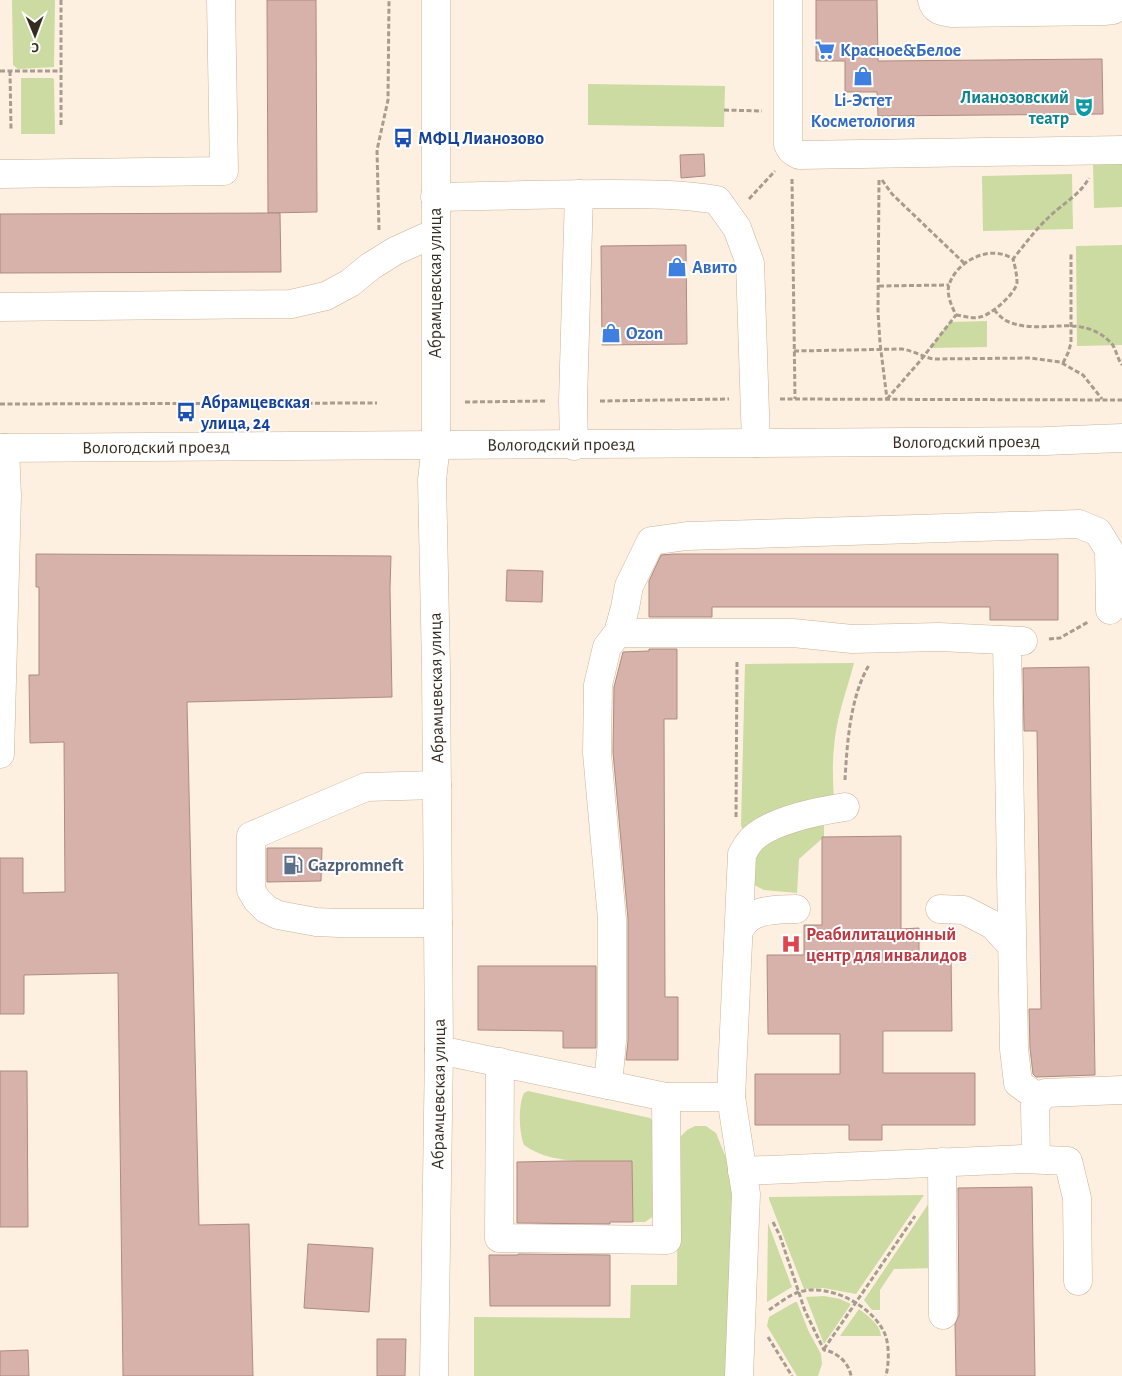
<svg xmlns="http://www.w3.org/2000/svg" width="1122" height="1376" viewBox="0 0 1122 1376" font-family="'Alegreya Sans',sans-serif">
  <rect width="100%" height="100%" fill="#fef0e0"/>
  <g fill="#cbdba2">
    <polygon points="12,0 55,0 54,67 18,69 13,65"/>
    <polygon points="21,78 52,78 54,79 55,134 21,134"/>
    <polygon points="588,84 725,86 724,127 588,125"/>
    <polygon points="1093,164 1122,164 1122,207 1094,208"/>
    <polygon points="1072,174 1073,229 983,231 982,176"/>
    <polygon points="1122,245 1122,345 1077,346 1076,246"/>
    <polygon points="987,321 987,347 930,348 950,322"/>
    <path d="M854 663C847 690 836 718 834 747 832 765 833 783 834 801L746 835 741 826 745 664Z"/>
    <path d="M824 822V837L799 859 797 893 764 890 754 885C742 840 794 832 824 822Z"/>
    <path d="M528 1091 650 1118 653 1121 657 1214 645 1222H633L632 1161C599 1161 552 1166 524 1145 519 1133 518 1105 524 1093Z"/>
    <polygon points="695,1126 706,1126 716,1133 735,1180 735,1376 474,1376 474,1317 630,1318 631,1285 677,1285 678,1139 687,1130"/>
    <polygon points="924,1195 856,1294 823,1288 804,1289 769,1199 769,1197 771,1197"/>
    <polygon points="931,1200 936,1268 894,1269 880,1290 880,1310 872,1310 864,1300"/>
    <polygon points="768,1223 792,1287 767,1302"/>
    <polygon points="824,1296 840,1299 851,1304 824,1344 806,1297"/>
    <polygon points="795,1302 797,1302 809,1332 821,1354 822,1364 818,1376 797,1376 767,1326 769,1317"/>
    <path d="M859 1309C867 1315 881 1325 881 1336H840Z"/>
  </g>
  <g fill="#d6b2aa" stroke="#ad8b82">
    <polygon points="267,0 316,0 317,212 268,213"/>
    <polygon points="816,0 877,0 878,61 1102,59 1103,114 878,116 877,92 845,92 845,61 816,61"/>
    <polygon points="704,154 705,176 681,178 680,155"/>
    <polygon points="280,213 281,272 0,273 0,214"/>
    <polygon points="686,245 687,344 602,345 601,246"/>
    <polygon points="36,554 391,556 390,589 392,697 187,702 199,1225 249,1224 253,1376 123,1376 118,973 24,975 24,1014 0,1014 0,858 23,858 23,893 65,892 64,742 30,743 29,675 39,675 39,587 36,587"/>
    <polygon points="674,554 1058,554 1058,620 990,620 990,607 712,607 712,617 649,617 649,581 661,555"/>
    <polygon points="507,570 543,571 542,602 506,601"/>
    <polygon points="649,649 677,649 677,719 664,719 665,997 678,997 678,1060 626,1060 628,1041 628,919 613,752 614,687 623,652 649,651"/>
    <polygon points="1089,667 1095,1075 1036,1077 1033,1074 1030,1048 1029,1009 1041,1009 1037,731 1024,731 1023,668"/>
    <polygon points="901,836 901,929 919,928 919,956 951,956 952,1031 883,1031 883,1073 975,1073 975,1125 882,1125 882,1140 849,1140 849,1125 755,1125 755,1074 840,1074 840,1034 768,1034 767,955 804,955 804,925 822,925 822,837"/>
    <polygon points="267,848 322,848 321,881 267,882"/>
    <polygon points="478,966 596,966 596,1048 563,1048 563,1031 478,1030"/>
    <polygon points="0,1071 27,1071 28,1227 0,1227"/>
    <polygon points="566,1161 632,1161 633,1222 610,1222 610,1224 517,1223 517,1162"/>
    <polygon points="1032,1187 1035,1376 956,1376 955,1324 959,1315 958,1188"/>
    <polygon points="308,1244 373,1248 369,1312 304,1308"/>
    <polygon points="518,1254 610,1255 610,1306 490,1306 489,1255 518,1255"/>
    <polygon points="377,1339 406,1339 405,1376 377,1376"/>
    <polygon points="28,1350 29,1376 0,1376 0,1351"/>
  </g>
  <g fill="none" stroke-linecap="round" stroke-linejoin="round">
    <defs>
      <g id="minor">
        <path d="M788 0V144C790 150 793 152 799 155L1122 150"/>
        <path d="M932 0C934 11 943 12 952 13L1104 11 1113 10 1122 5"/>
        <polyline points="0,174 224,171 221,0"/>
        <path d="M435 197C493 196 552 194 610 194 646 194 681 194 717 200L737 228 750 263 756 443"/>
        <polyline points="0,307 291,304 326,296 350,283 371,266 395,251 435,233"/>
        <polyline points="574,446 573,401 579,194"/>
        <path id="s1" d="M0 448 1045 441 1122 438"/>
        <polyline points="618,633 793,633 852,639 939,637 1023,641"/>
        <polyline points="1007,641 1014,1049 1018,1083 1040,1099"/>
        <polyline points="0,754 7,496 5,448"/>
        <polyline points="437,785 366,787 251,836 251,890 257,900 266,909 278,915 316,922 339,923 438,923"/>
        <polyline points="940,909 964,910 993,925 1012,946"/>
        <path d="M740 929C751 908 775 910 796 909"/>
        <polyline points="439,1050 666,1097 731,1097 746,1194 739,1376"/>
        <polyline points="500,1062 499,1238 667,1240 666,1097"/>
        <polyline points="608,1085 612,1041 612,919 597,753 598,685 607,647 618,633 625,608 629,586 651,541 687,536 1079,524 1098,532 1109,550 1110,610"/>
        <path d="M731 1097 742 854C744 851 746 847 748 844 764 821 819 811 845 807"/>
        <polyline points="1036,1159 1035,1105 1045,1093 1122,1090"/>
        <polyline points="942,1162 943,1315"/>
        <polyline points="742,1171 1022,1159 1068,1161 1077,1198 1078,1281"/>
        <path id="s2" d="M434 1376 439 1050 436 668 432 480 436 445V0"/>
      </g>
    </defs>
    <use href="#minor" stroke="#c9b399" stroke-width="29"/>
    <g stroke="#a89c8e" stroke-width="3" stroke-dasharray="5 2.5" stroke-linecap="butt">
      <polyline points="61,0 61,125"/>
      <polyline points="0,71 61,71"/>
      <polyline points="10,71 11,130"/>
      <polyline points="724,110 762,111"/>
      <polyline points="792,179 795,399"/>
      <polyline points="879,180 878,311 880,343 887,399"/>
      <polyline points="882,180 892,194 965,264"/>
      <polyline points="749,199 775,171"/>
      <polyline points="379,230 377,150 388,100 389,0"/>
      <polyline points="879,286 949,285"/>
      <path d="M994 310C998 314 1003 320 1009 322 1044 336 1082 311 1112 344 1116 349 1117 358 1122 365"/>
      <path d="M956 315C964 316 972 319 980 317 991 315 1015 294 1017 283 1017 275 1015 266 1013 259"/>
      <path d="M794 351 902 349C915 351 924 358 935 359L1030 358 1060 362 1083 375 1102 399"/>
      <polyline points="1063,363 1068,353 1071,343 1071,253"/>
      <polyline points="780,399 1122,400"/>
      <path d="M887 399 920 361 956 315C952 307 946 294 949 285 957 260 991 244 1013 259 1025 244 1036 229 1049 217 1062 204 1080 195 1089 178"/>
      <polyline points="600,401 729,399"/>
      <polyline points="465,402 547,401"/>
      <polyline points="0,404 377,403"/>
      <polyline points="1049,639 1060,638 1088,622"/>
      <path d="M845 780C847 744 850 697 869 665"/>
      <polyline points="736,817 737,661"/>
      <path d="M773 1222 780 1236 805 1311 824 1350C837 1352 849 1363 851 1376"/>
      <path d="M769 1310C778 1304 789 1295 799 1292 828 1283 869 1304 883 1330 890 1342 889 1363 886 1376"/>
      <polyline points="768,1337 792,1376"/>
      <polyline points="824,1349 915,1216"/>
    </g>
    <use href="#minor" stroke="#fff" stroke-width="28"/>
  </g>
  <defs>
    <symbol id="supermarket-bare" viewBox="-9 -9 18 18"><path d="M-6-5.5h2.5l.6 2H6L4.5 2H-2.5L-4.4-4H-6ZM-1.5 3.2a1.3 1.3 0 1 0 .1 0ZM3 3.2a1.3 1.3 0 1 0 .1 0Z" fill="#3f7fe0" stroke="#fff" stroke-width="2.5" paint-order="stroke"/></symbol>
    <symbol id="shop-bare" viewBox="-9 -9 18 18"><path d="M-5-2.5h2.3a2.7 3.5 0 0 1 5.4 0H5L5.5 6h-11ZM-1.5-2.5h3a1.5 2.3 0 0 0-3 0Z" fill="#3f7fe0" stroke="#fff" stroke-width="2.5" paint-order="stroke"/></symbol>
    <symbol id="theatre-bare" viewBox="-9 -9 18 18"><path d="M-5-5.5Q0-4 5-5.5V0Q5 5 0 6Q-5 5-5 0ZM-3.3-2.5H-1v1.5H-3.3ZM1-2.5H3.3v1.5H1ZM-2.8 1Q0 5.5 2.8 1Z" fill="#0f9aa8" stroke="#fff" stroke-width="2.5" paint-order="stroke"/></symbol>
    <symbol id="bus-bare" viewBox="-9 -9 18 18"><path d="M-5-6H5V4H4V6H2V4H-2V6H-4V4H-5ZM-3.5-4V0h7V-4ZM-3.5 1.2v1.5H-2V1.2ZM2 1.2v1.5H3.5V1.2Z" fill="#1a4fb4" stroke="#fff" stroke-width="2.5" paint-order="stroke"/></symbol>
    <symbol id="fuel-bare" viewBox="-9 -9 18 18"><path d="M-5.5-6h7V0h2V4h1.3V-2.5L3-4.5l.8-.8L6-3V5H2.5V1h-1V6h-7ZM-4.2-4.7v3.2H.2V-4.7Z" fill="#5c6f8a" stroke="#fff" stroke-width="2.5" paint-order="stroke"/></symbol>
    <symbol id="hospital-bare" viewBox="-9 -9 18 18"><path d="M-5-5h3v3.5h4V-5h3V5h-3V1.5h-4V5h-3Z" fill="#e0444e" stroke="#fff" stroke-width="2.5" paint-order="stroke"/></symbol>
  </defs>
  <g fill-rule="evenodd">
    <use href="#supermarket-bare" x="811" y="36" width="28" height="28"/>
    <use href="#shop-bare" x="849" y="62" width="28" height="28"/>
    <use href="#theatre-bare" x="1070" y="93" width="28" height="28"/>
    <use href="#bus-bare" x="389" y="124" width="28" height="28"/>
    <use href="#shop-bare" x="663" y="253" width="28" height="28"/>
    <use href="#shop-bare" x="597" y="319" width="28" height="28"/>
    <use href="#bus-bare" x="172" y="398" width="28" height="28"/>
    <use href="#fuel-bare" x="279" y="851" width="28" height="28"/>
    <use href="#hospital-bare" x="777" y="930" width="28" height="28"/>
  </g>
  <g text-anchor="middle" stroke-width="4" stroke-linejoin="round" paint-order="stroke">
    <g font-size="18" font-weight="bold" fill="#366cbe" stroke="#fff" text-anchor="start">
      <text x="840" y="56">Красное&amp;Белое</text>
      <text x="863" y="106" text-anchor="middle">Li-Эстет<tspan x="863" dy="21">Косметология</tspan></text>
      <text x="692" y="273">Авито</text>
      <text x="626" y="339">Ozon</text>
    </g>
    <g font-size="18" font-weight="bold" fill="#0d838f" stroke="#fff" text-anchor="end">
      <text x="1069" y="103">Лианозовский<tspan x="1069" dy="21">театр</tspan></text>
    </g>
    <g font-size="18" font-weight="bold" fill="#164399" stroke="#fff" text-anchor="start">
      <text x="418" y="144">МФЦ Лианозово</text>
      <text x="201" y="408">Абрамцевская<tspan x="201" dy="21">улица, 24</tspan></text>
    </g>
    <g font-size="18" fill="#362d22" stroke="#fff">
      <text transform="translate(435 283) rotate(-90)" y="6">Абрамцевская улица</text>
      <text dy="6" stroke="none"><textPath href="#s1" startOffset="966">Вологодский проезд</textPath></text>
      <text dy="6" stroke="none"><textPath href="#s1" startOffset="561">Вологодский проезд</textPath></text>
      <text dy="6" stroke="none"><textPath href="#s1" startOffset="156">Вологодский проезд</textPath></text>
      <text transform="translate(436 688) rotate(-91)" y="6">Абрамцевская улица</text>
      <text dy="6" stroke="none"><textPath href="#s2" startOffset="282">Абрамцевская улица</textPath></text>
    </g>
    <g font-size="18" font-weight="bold" fill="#4e5e75" stroke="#fff" text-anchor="start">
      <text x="308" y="871">Gazpromneft</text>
    </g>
    <g font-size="18" font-weight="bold" fill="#be3a42" stroke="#fff" text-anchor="start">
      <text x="806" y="940">Реабилитационный<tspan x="806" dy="21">центр для инвалидов</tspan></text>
    </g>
  </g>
  <g transform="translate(35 35) rotate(179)" stroke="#ffffff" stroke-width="4" paint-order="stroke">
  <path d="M0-4L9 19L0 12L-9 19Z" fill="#362d22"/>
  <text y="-8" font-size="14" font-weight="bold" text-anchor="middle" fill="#362d22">С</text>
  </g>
</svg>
